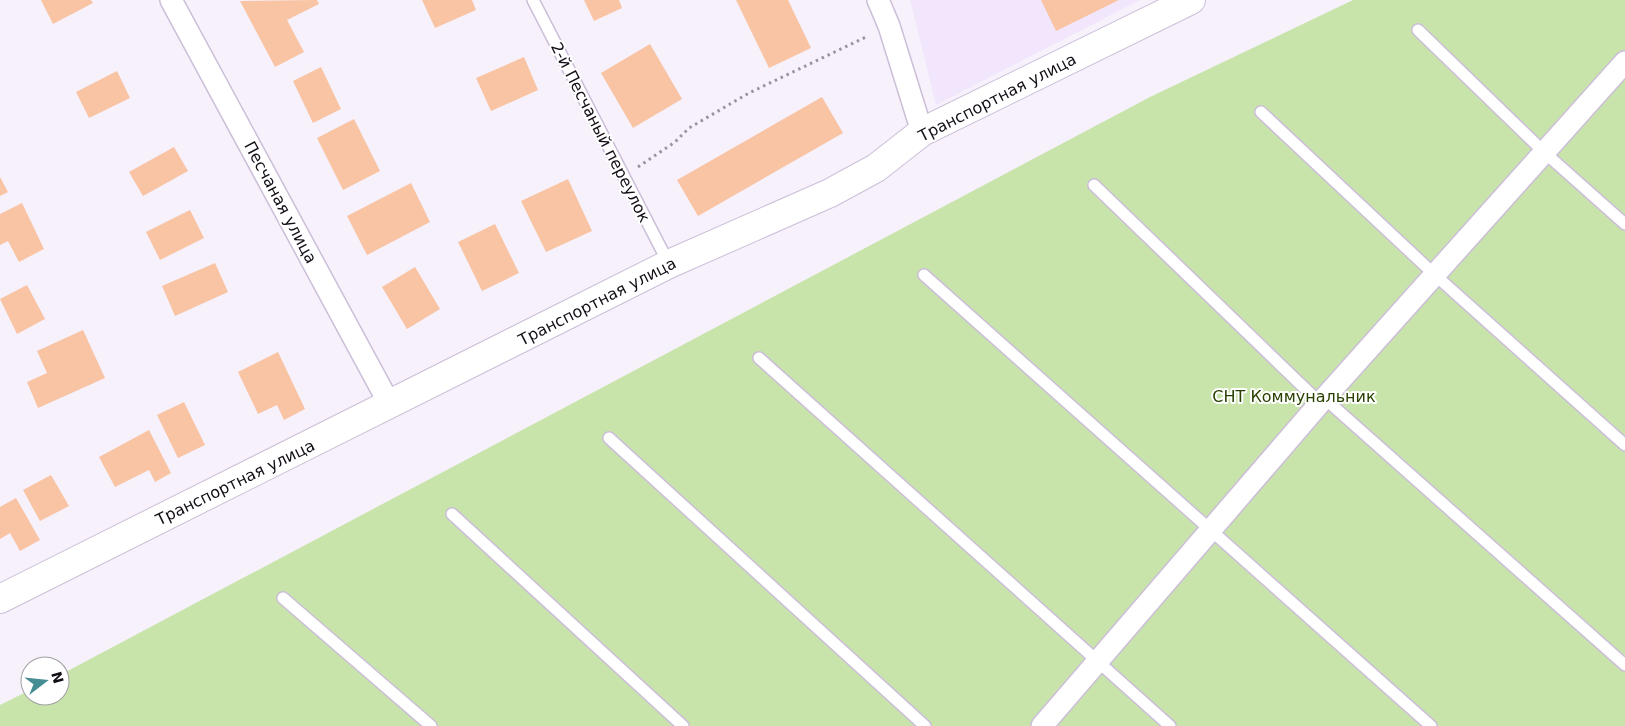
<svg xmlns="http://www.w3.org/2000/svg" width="1625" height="726" viewBox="0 0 1625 726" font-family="'DejaVu Sans',sans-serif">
  <rect width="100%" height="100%" fill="#f7f1fc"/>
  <polygon fill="#f1e6fb" points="910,0 1140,0 936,105"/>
  <polygon fill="#c8e4ab" points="1353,0 1625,0 1625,726 0,726 0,705 30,690 30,696 60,696 60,675 1150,97"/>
  <g fill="#f8c4a4">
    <polygon points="41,0 91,0 93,3 53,24"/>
    <polygon points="317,0 319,4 287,20 304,52 275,67 240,1"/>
    <polygon points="422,0 472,0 476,10 435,28"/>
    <polygon points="584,0 619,0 622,8 594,21"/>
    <polygon points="736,0 788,0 811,48 769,68"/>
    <polygon points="1041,0 1119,0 1056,31"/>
    <polygon points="650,44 682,99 633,128 601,73"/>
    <polygon points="524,57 538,90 491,111 476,78"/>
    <polygon points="321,67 341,109 313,123 293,81"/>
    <polygon points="117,71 130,98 89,118 76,92"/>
    <polygon points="822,97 843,133 698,216 677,180"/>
    <polygon points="354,119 380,171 343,190 317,138"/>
    <polygon points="174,147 188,171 143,196 129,172"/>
    <polygon points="0,177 8,192 0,196"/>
    <polygon points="568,179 592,231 546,252 521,201"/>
    <polygon points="411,183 430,222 367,255 347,216"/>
    <polygon points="22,203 44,249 19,262 8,241 0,245 0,214"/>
    <polygon points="190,210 204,238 160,260 146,232"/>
    <polygon points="495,224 519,273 482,291 458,242"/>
    <polygon points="215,263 228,292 175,316 162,286"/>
    <polygon points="415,267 440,309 407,329 382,287"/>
    <polygon points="27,285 45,319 17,334 0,299"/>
    <polygon points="83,330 105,378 38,408 27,382 47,373 37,351"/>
    <polygon points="278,352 305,409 284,420 277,405 258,414 238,372"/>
    <polygon points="184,402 205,445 178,458 157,415"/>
    <polygon points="149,430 171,473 155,482 149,470 115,487 99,457"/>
    <polygon points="51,475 69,506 40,521 23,490"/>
    <polygon points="16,498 40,540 20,551 10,533 0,539 0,507"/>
  </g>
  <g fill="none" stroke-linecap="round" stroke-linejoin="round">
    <defs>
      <g id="lane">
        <polyline points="533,0 669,264"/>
        <polyline points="1418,30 1544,152 1625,224"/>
        <polyline points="1261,112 1435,275 1625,445"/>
        <polyline points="1094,185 1320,403"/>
        <polyline points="924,275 1431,726"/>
        <polyline points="759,358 1170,726"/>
        <polyline points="1324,398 1625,665"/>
        <polyline points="609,438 925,726"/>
        <polyline points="452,514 683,726"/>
        <polyline points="283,598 431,726"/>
      </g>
      <g id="street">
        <polyline points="171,0 390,405"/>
        <polyline points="878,0 889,26 922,132"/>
        <polyline points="1042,726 1320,403 1625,62"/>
      </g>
      <polyline id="secondary" points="0,599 669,264 830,193 876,168 922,132 1191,0"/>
    </defs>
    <use href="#lane" stroke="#ccbed8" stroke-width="14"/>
    <use href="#street" stroke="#ccbed8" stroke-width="24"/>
    <use href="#secondary" stroke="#ccbed8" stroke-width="30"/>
    <polyline stroke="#9a949e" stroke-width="3" stroke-dasharray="2.5 4" stroke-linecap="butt" points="638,167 675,142 689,128 749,93 868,36"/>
    <use href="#lane" stroke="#fff" stroke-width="11"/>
    <use href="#street" stroke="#fff" stroke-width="21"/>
    <use href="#secondary" stroke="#fff" stroke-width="28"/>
  </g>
  <g text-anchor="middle" stroke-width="4" stroke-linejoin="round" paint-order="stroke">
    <g font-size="16" fill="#130e16" stroke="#fff">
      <text transform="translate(997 97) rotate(-27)" y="6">Транспортная улица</text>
      <text transform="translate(601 132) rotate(63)" y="6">2-й Песчаный переулок</text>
      <text transform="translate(281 202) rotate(62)" y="6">Песчаная улица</text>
      <text transform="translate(597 301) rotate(-27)" y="6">Транспортная улица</text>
      <text transform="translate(235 482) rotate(-26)" y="6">Транспортная улица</text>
    </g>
    <g font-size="16" fill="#294100" stroke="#fff">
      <text x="1294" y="402">СНТ Коммунальник</text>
    </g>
  </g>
  <g transform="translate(45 681) rotate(74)"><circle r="24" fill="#ffffff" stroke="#a19fa2"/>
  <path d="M0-4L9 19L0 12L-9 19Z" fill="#458d92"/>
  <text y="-8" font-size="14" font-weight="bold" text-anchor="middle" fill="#130e16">N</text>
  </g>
</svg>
